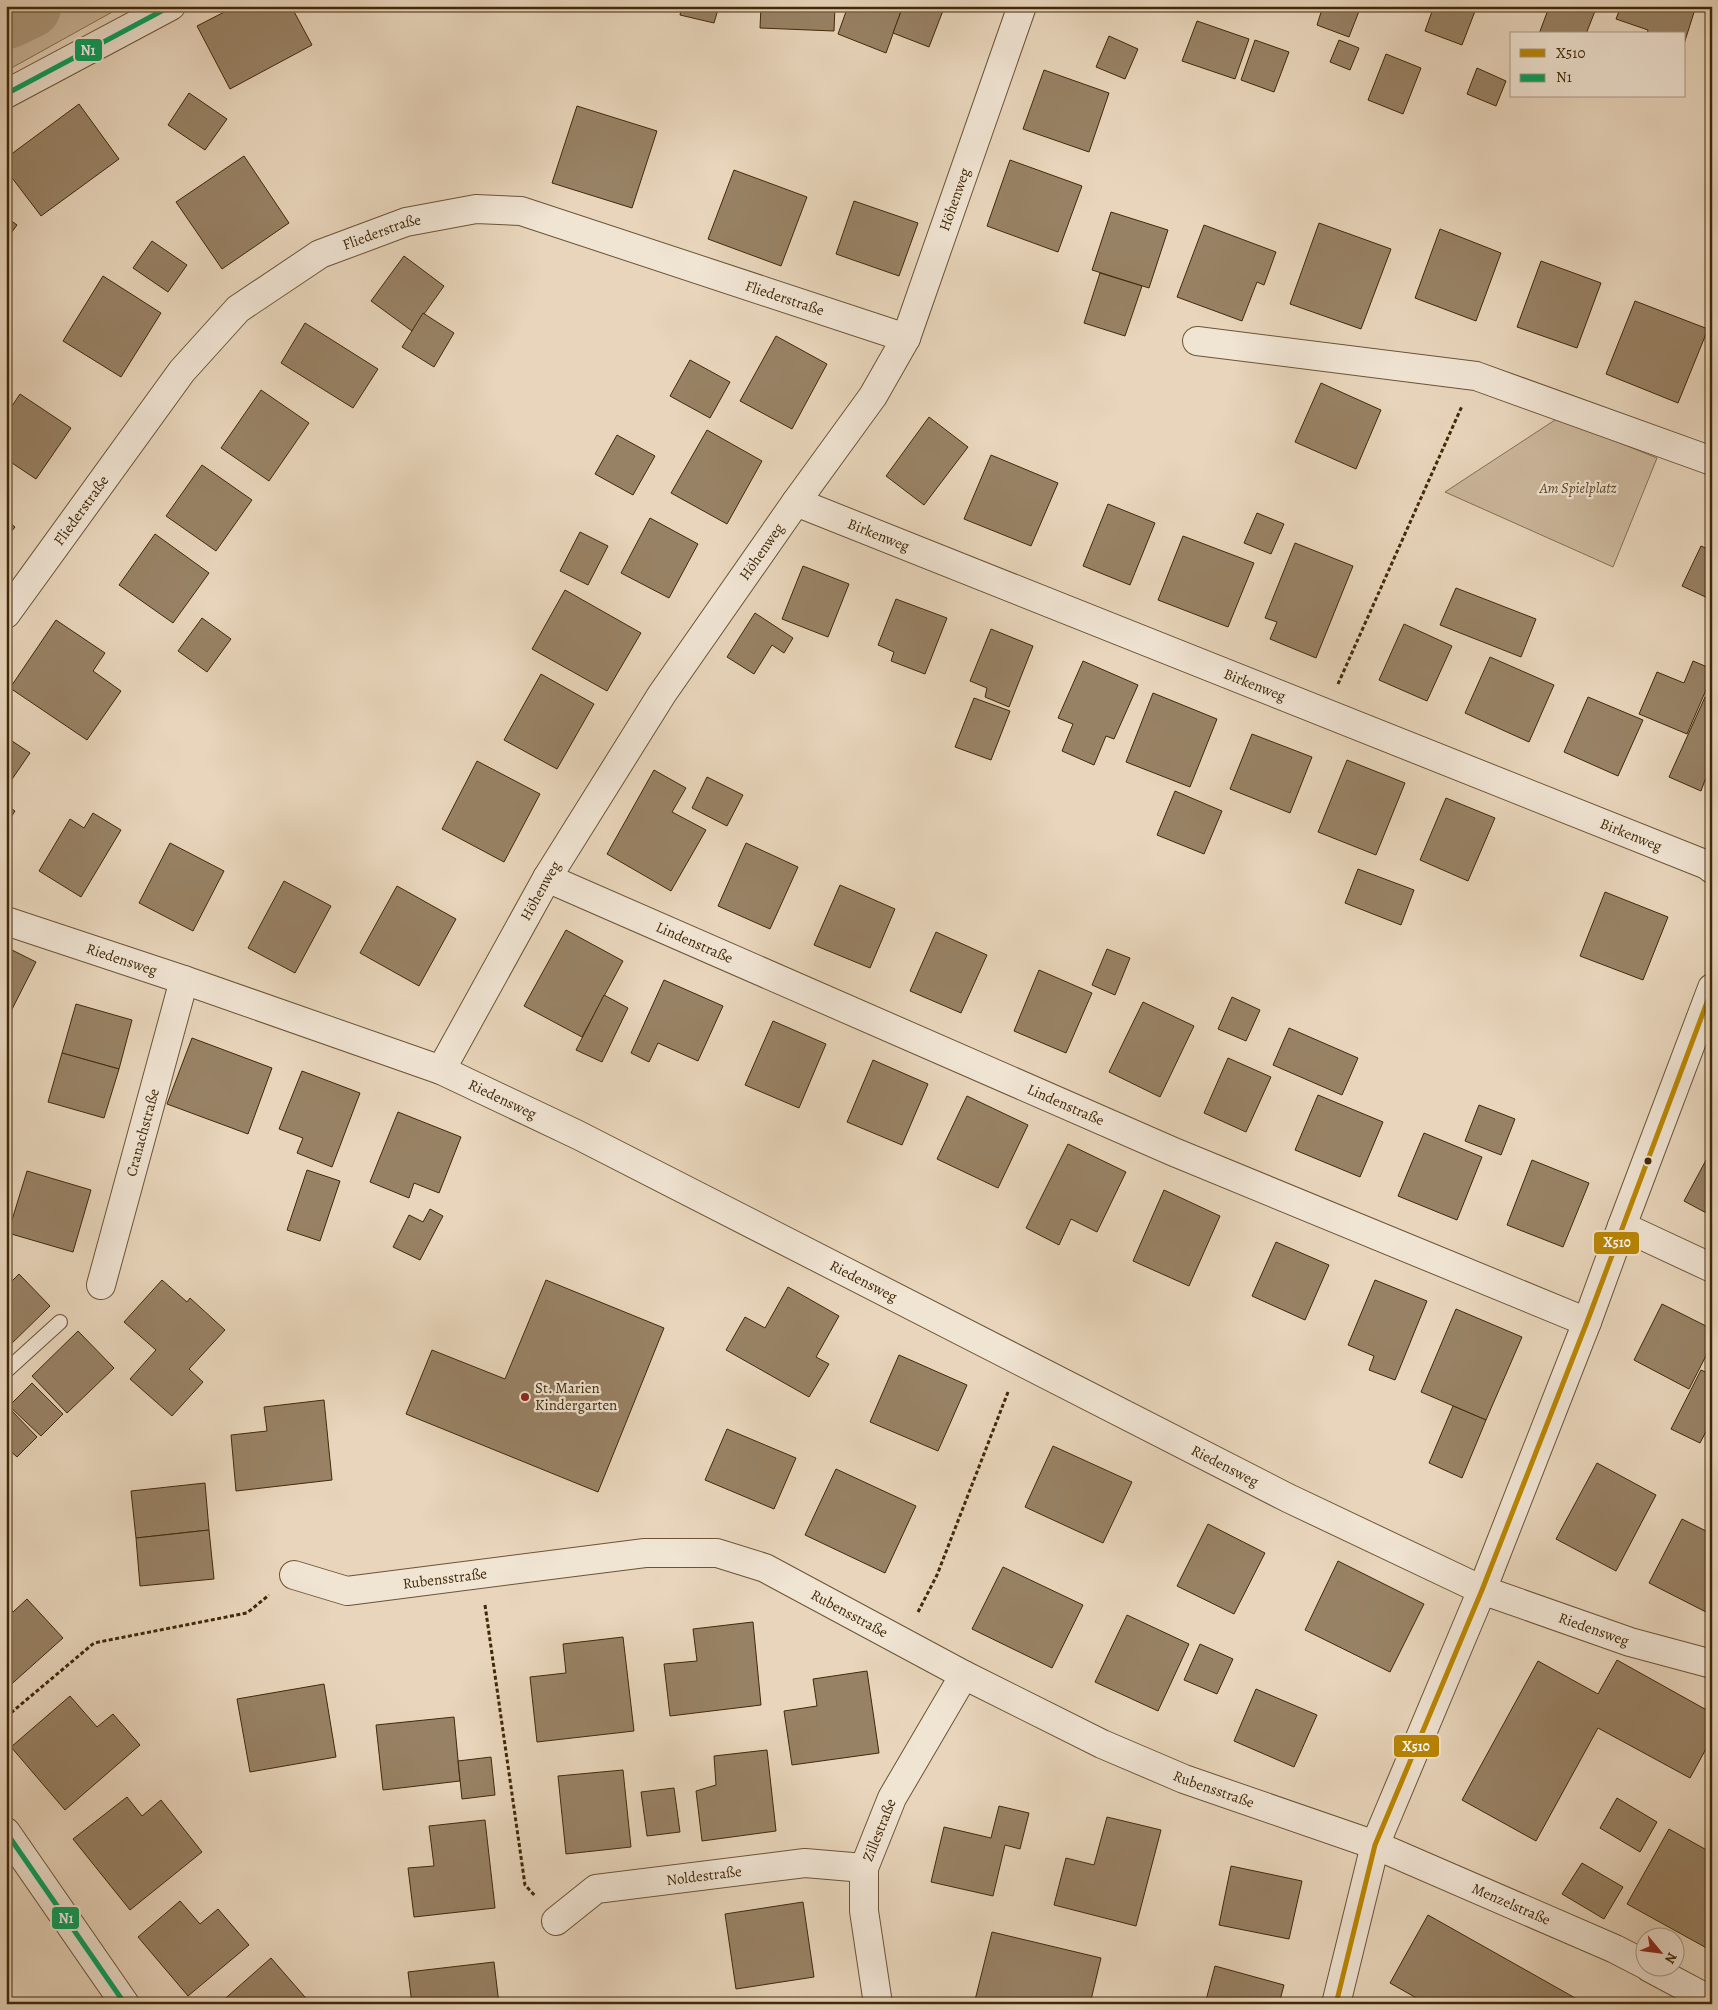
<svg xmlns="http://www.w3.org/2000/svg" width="1718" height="2010" viewBox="0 0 1718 2010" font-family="Alegreya,serif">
  <rect width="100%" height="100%" fill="#e8d5bb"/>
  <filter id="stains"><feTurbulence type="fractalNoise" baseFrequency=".004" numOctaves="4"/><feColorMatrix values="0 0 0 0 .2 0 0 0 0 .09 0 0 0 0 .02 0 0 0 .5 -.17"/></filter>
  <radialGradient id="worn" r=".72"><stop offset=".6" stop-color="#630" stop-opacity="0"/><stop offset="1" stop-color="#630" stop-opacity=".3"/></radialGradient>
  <g fill="#ccb89d" stroke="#867052">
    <polygon points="6,6 123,6 6,71"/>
    <polygon points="1558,418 1657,458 1613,567 1445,492"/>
  </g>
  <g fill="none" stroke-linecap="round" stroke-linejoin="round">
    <polyline stroke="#af9b7e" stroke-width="65" points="6,17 29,6"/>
  </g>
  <g fill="#988265" stroke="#412908">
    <polygon points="236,6 291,6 312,45 230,89 197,26"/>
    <polygon points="682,6 719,6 714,23 680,15"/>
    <polygon points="761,6 835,6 834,31 760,28"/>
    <polygon points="848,6 859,6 870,11 872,6 903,6 886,53 838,34"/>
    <polygon points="903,6 939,6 944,8 929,47 893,33"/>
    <polygon points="1323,6 1361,6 1349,37 1317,25"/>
    <polygon points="1434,6 1477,6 1462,45 1425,31"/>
    <polygon points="1547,6 1597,6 1586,34 1539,34 1549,7"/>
    <polygon points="1621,6 1696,6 1684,44 1684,34 1647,34 1648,30 1616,19"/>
    <polygon points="1197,21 1249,39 1235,79 1182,61"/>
    <polygon points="1109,36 1138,49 1125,79 1096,67"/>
    <polygon points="1255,40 1289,52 1274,92 1241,80"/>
    <polygon points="1339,40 1359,48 1350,70 1330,62"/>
    <polygon points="1386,54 1421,68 1403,114 1368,100"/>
    <polygon points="1477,68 1506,81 1496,106 1467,94"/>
    <polygon points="1044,70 1109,93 1089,152 1023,129"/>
    <polygon points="189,93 227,119 205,150 168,125"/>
    <polygon points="79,104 119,159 41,216 6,170 6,158"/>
    <polygon points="577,106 657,131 632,208 552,183"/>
    <polygon points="244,156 289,223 222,269 176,202"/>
    <polygon points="1010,160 1082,186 1058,252 987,226"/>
    <polygon points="734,170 807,197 781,266 708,239"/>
    <polygon points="854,201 918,223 899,276 836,254"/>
    <polygon points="1111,212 1168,230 1149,288 1092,270"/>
    <polygon points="6,217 17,225 6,240"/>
    <polygon points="1319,223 1391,249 1361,329 1290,304"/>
    <polygon points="1204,225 1276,252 1264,285 1257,282 1242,321 1177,297"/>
    <polygon points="1440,229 1501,253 1476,321 1415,298"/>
    <polygon points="152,241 187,265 168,292 133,268"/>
    <polygon points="404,256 444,286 412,331 371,301"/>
    <polygon points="1541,261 1601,283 1577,348 1517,327"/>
    <polygon points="1100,273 1142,286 1125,336 1084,323"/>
    <polygon points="103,276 161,313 121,377 63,341"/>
    <polygon points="1635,301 1708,329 1678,403 1606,374"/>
    <polygon points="423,313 454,333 434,367 402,347"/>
    <polygon points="305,323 378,369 353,408 281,363"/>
    <polygon points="776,336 827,364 792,429 740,401"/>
    <polygon points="690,360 730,382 710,418 670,396"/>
    <polygon points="1321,383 1381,410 1356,469 1295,442"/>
    <polygon points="261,390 309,423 269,481 221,448"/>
    <polygon points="20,394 71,428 36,479 6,459 6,415"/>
    <polygon points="929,417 968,447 924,505 886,476"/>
    <polygon points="707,430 762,461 727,524 671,493"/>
    <polygon points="617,435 655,456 633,495 595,474"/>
    <polygon points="991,455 1058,483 1031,546 964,519"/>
    <polygon points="202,465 252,500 216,551 166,516"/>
    <polygon points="1108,504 1155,523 1130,585 1083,566"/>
    <polygon points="1257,513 1284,524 1271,554 1244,543"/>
    <polygon points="650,518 698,544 669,598 621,573"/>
    <polygon points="6,520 15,527 6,538"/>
    <polygon points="580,532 608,546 588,585 560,571"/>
    <polygon points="155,534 209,573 173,623 119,585"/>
    <polygon points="1183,536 1254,563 1228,627 1158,600"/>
    <polygon points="1295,543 1353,566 1316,658 1270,639 1277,622 1265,618"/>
    <polygon points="1701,546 1712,551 1712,600 1682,586"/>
    <polygon points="803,566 849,584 828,637 782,619"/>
    <polygon points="1456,588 1536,619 1521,657 1440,625"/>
    <polygon points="565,590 641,633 607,691 532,649"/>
    <polygon points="896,599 947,618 925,674 891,661 894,652 878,645"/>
    <polygon points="755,613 793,638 784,653 772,645 754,674 727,657"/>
    <polygon points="202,618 231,639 207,672 178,651"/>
    <polygon points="56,620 105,653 93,671 121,691 87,740 10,688"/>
    <polygon points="1404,624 1452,646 1427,701 1379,680"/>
    <polygon points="991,629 1033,646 1009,707 985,697 987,688 970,681"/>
    <polygon points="1490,657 1554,685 1529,742 1465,713"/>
    <polygon points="1083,661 1138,685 1114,739 1106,736 1094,765 1062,751 1073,724 1058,718"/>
    <polygon points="1693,661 1712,669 1712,676 1687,734 1639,714 1657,672 1684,683"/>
    <polygon points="541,674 594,704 557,769 504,740"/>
    <polygon points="1153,693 1217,719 1190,787 1126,762"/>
    <polygon points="1588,697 1643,720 1618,776 1564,752"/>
    <polygon points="1705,697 1712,701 1712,783 1705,780 1701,791 1669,777"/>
    <polygon points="974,698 1010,711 991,760 955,747"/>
    <polygon points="1252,734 1312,757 1290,813 1230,789"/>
    <polygon points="6,737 30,753 6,788"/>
    <polygon points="1347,760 1405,783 1376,855 1318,832"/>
    <polygon points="477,761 540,794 504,862 442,829"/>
    <polygon points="654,770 686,788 672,812 706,830 671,891 607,854"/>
    <polygon points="707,777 743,795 727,826 692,808"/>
    <polygon points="1175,791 1222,811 1204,854 1157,835"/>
    <polygon points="1446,798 1495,818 1468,881 1420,860"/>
    <polygon points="6,805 15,811 6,825"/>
    <polygon points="93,813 121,830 81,897 39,871 70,819 84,828"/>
    <polygon points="170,843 224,871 193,931 139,903"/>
    <polygon points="746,843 798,867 770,929 718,906"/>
    <polygon points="1358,869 1414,890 1401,925 1345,903"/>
    <polygon points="284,881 331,906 295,973 248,948"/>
    <polygon points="840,885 895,909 870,968 814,945"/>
    <polygon points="397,886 456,919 419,986 360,953"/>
    <polygon points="1605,892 1668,917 1643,980 1580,956"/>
    <polygon points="566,930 623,961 582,1037 524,1006"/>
    <polygon points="936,932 987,955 961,1013 910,991"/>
    <polygon points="6,947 36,962 6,1021"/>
    <polygon points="1107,949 1130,958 1115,995 1092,985"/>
    <polygon points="1039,970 1092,993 1066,1053 1014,1031"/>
    <polygon points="664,980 723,1006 698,1061 658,1043 649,1062 631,1053"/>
    <polygon points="604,995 628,1008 602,1062 576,1050"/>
    <polygon points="1232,997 1260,1010 1246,1041 1218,1029"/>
    <polygon points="1143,1002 1194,1026 1160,1097 1109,1072"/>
    <polygon points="76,1004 132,1020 119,1069 62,1053"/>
    <polygon points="773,1021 826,1044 799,1108 745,1085"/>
    <polygon points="1289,1028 1358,1058 1342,1095 1273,1065"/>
    <polygon points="192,1038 272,1068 248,1134 167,1104"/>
    <polygon points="62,1053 119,1069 104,1118 48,1102"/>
    <polygon points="1228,1058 1271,1077 1246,1132 1204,1113"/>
    <polygon points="873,1060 928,1084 902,1145 847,1122"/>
    <polygon points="302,1071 360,1093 332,1167 297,1153 303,1138 279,1129"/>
    <polygon points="1318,1095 1383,1122 1360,1177 1295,1150"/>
    <polygon points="967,1096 1028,1125 998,1188 937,1159"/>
    <polygon points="1479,1105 1515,1119 1501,1155 1465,1141"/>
    <polygon points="398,1112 461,1137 439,1193 414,1183 409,1198 370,1182"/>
    <polygon points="1424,1133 1482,1157 1457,1220 1398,1196"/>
    <polygon points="1068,1144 1126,1172 1097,1232 1071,1219 1059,1245 1026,1228"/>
    <polygon points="1712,1149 1712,1216 1684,1201"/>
    <polygon points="1532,1160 1589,1183 1563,1247 1507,1225"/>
    <polygon points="307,1170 340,1181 320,1241 287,1230"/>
    <polygon points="27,1171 91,1190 73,1252 8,1233"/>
    <polygon points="1164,1190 1220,1216 1189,1286 1133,1261"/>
    <polygon points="430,1209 443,1216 420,1260 393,1247 409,1215 423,1222"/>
    <polygon points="1276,1242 1329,1265 1305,1320 1252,1296"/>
    <polygon points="19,1274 50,1306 6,1349 6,1287"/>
    <polygon points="162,1280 187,1302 190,1298 225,1330 189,1369 203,1382 172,1416 130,1379 156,1350 124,1322"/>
    <polygon points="546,1280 664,1328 598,1492 406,1414 432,1350 505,1379"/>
    <polygon points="1375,1280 1427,1301 1395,1380 1369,1370 1374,1356 1348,1345"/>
    <polygon points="788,1287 839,1316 816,1357 829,1364 809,1397 726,1350 745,1317 765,1328"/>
    <polygon points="1662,1304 1712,1329 1712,1344 1689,1389 1634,1360"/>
    <polygon points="1456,1309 1522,1337 1486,1420 1421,1392"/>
    <polygon points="78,1331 114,1368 67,1413 32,1376"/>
    <polygon points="899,1355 967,1385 938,1451 870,1422"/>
    <polygon points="1701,1370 1712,1375 1712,1420 1700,1443 1671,1429"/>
    <polygon points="32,1383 63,1414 41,1436 9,1406"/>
    <polygon points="324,1400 332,1480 236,1491 231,1435 267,1431 264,1407"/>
    <polygon points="1453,1406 1486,1420 1462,1478 1429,1463"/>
    <polygon points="12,1411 37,1437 17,1457 6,1447 6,1416"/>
    <polygon points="727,1429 796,1458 774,1509 705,1480"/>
    <polygon points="1053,1446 1132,1482 1103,1543 1025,1507"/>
    <polygon points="1597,1463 1656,1495 1616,1571 1556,1539"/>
    <polygon points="836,1469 916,1506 885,1573 805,1535"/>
    <polygon points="205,1483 209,1530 136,1538 131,1491"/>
    <polygon points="1682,1519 1712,1534 1712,1605 1708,1613 1649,1583"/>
    <polygon points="1208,1524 1265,1553 1234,1614 1177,1586"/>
    <polygon points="209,1530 214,1579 140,1586 136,1538"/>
    <polygon points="1338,1561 1424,1604 1390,1672 1305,1630"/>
    <polygon points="1003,1567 1083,1605 1052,1668 972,1629"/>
    <polygon points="27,1599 63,1638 6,1689 6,1604 13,1612"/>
    <polygon points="1127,1615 1189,1644 1158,1711 1095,1682"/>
    <polygon points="753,1622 761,1705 670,1716 664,1664 697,1661 693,1629"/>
    <polygon points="623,1637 634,1731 537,1742 530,1677 566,1673 563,1644"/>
    <polygon points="1200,1644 1233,1659 1217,1694 1184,1680"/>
    <polygon points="1617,1660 1712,1713 1712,1738 1690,1778 1598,1728 1536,1841 1462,1800 1538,1661 1598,1694"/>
    <polygon points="867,1671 879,1753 792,1765 784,1711 817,1706 813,1679"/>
    <polygon points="324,1684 336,1757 250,1772 237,1699"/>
    <polygon points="1256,1689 1317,1715 1294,1767 1234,1741"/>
    <polygon points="70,1696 97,1727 113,1714 140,1745 65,1810 11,1747"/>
    <polygon points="454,1717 460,1781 383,1790 376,1725"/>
    <polygon points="767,1750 776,1831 702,1841 696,1791 716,1785 714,1756"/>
    <polygon points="491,1757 495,1795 462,1799 458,1761"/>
    <polygon points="623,1770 631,1847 566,1854 558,1776"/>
    <polygon points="674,1788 680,1832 647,1836 641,1792"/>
    <polygon points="127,1797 142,1816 161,1800 202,1852 130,1910 73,1839"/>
    <polygon points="1617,1798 1657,1822 1640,1852 1600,1828"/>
    <polygon points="999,1806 1029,1813 1020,1849 1005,1845 993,1896 931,1882 944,1827 991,1838"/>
    <polygon points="1107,1817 1161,1830 1136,1926 1054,1905 1066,1858 1094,1865"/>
    <polygon points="485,1820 495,1908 414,1917 408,1868 434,1866 429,1826"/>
    <polygon points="1669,1829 1712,1853 1712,1951 1627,1904"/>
    <polygon points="1582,1863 1623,1887 1604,1919 1562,1894"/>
    <polygon points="1231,1866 1302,1881 1289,1939 1219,1925"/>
    <polygon points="180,1901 200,1924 218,1909 249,1945 188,1996 138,1937"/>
    <polygon points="803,1902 814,1977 736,1989 725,1914"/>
    <polygon points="1428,1915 1577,1999 1574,2004 1427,2004 1390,1983"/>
    <polygon points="992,1932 1101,1958 1090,2004 974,2004"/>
    <polygon points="271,1958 311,2004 219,2004"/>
    <polygon points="494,1962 499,2004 412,2004 408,1972"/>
    <polygon points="1215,1966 1284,1985 1279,2004 1205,2004"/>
  </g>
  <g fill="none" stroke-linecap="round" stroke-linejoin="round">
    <defs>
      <polyline id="service" points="6,1371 60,1322"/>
      <g id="minor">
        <polyline points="6,94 171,6"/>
        <polyline points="1197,341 1476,376 1712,461"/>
        <path id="s1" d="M796 502 1707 865 1712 869"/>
        <path id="s2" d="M6 614 182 371 238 309 320 254 406 222 476 209 521 211 906 338"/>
        <path id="s3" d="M547 878 1174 1152 1587 1322"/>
        <path id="s4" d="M6 921 184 980 441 1070 578 1135 1288 1498 1482 1590 1630 1642 1712 1664"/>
        <path id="s5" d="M441 1070 547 878 662 694 796 502 873 396 906 338 1022 6"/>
        <polyline points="1622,1226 1712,1268"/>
        <path id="s6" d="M101 1285 184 980"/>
        <path id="s7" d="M294 1575 347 1591 645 1553H717L765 1568 964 1675 1102 1744 1184 1779 1375 1845 1615 1949 1646 1965"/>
        <polyline points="6,1832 125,2004"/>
        <path id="s8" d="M556 1921 596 1889 805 1863 864 1868"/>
        <polyline points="1650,1968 1712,2001"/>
        <path id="s9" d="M878 2004 864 1911V1868L892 1798 964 1675"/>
        <polyline points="1336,2004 1375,1845 1482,1590 1587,1322 1622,1226 1712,988"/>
      </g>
    </defs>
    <use href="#service" stroke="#6b5435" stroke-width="16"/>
    <use href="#minor" stroke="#6b5435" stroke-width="30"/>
    <g stroke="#412908" stroke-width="3" stroke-dasharray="4 2.5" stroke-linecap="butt">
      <polyline points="1338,684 1462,406"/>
      <polyline points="485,1605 525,1885 536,1897"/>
      <polyline points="918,1612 937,1575 1008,1392"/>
      <polyline points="6,1717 94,1643 247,1613 269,1595"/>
    </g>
    <use href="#service" stroke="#f0e4d3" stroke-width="14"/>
    <use href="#minor" stroke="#f0e4d3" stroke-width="28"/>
    <defs>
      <polyline id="bus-1" points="1336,2004 1375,1845 1482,1590 1587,1322 1712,989"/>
      <g id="bus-2">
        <polyline points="6,94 171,6"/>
        <polyline points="6,1832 125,2004"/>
      </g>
    </defs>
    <use href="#bus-1" stroke="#f0e4d3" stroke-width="9"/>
    <use href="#bus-2" stroke="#f0e4d3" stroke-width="9"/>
    <use href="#bus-1" stroke="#ba8703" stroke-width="5"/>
    <use href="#bus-2" stroke="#03a15e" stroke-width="5"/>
  </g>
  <circle fill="#412908" stroke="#f0e4d3" stroke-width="2" cx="1648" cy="1161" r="4.5"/>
  <circle fill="#8f2418" stroke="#f0e4d3" stroke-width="2" cx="525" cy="1397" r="5"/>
  <g text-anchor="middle" stroke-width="4.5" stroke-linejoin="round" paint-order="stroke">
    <g font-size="15" fill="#412908" stroke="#f0e4d3">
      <text dy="5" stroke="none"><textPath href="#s5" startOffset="1015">Höhenweg</textPath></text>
      <text dy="5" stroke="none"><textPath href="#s2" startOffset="548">Fliederstraße</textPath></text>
      <text dy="5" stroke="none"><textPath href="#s2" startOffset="968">Fliederstraße</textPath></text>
      <text dy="5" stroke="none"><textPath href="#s2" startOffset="128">Fliederstraße</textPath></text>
      <text dy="5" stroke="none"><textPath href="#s1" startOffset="89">Birkenweg</textPath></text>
      <text dy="5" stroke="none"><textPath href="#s5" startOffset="610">Höhenweg</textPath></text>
      <text dy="5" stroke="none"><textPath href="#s1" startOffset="494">Birkenweg</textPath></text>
      <text dy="5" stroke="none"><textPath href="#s1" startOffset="899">Birkenweg</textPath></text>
      <text dy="5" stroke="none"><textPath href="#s5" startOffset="205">Höhenweg</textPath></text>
      <text dy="5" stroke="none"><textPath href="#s3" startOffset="161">Lindenstraße</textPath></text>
      <text dy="5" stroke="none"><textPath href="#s4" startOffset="122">Riedensweg</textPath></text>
      <text dy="5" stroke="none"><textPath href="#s4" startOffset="528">Riedensweg</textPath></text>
      <text dy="5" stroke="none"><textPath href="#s3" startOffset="566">Lindenstraße</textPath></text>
      <text dy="5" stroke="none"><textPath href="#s6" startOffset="158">Cranachstraße</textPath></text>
      <text dy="5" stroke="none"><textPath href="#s4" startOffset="932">Riedensweg</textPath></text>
      <text dy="5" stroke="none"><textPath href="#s4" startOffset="1338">Riedensweg</textPath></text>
      <text dy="5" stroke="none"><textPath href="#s7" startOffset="154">Rubensstraße</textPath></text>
      <text dy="5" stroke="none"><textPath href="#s7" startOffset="574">Rubensstraße</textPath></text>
      <text dy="5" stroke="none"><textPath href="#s4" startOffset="1742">Riedensweg</textPath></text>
      <text dy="5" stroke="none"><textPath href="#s7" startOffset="979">Rubensstraße</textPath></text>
      <text dy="5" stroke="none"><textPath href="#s9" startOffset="178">Zillestraße</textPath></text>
      <text dy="5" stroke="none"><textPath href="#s8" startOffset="160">Noldestraße</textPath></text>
      <text dy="5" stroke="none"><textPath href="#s7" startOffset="1298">Menzelstraße</textPath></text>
    </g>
    <g font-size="15" font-style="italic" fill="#5d4626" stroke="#f0e4d3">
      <text x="1578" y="493">Am Spielplatz</text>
    </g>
    <g font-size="15" fill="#412908" stroke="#f0e4d3" text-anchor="start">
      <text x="535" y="1393">St. Marien<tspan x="535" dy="17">Kindergarten</tspan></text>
    </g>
  </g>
  <g stroke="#f0e4d3" stroke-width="2">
    <rect x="74" y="38" width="29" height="24" rx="5" fill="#03a15e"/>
    <rect x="1593" y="1231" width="47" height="24" rx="5" fill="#ba8703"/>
    <rect x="1393" y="1734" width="47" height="24" rx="5" fill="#ba8703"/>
    <rect x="51" y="1906" width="29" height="24" rx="5" fill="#03a15e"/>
  </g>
  <g font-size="14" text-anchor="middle" font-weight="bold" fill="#fff">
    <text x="88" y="55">N1</text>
    <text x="1617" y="1247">X510</text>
    <text x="1416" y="1751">X510</text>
    <text x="66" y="1923">N1</text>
  </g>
  <rect width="1718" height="2010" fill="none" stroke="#e8d5bb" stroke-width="25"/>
  <rect x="8" y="8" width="1703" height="1995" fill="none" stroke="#412908" stroke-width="2.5"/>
  <rect x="12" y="12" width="1693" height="1985" fill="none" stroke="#412908"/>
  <rect x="1510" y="32" width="175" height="65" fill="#f0e4d3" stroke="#aa9982"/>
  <rect x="1520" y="49" width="25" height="8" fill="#ba8703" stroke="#aa9982"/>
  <text x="1556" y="58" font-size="15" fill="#412908">X510</text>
  <rect x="1520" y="74" width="25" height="8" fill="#03a15e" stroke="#aa9982"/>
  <text x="1556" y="82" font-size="15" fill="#412908">N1</text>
  <g transform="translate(1660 1952) rotate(119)"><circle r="24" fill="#f0e4d3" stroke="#aa9982"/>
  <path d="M0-4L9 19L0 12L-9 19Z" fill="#8f2418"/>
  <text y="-8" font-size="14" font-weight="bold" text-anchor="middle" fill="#412908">N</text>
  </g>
  <rect width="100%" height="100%" filter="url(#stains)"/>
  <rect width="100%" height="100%" fill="url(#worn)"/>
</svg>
